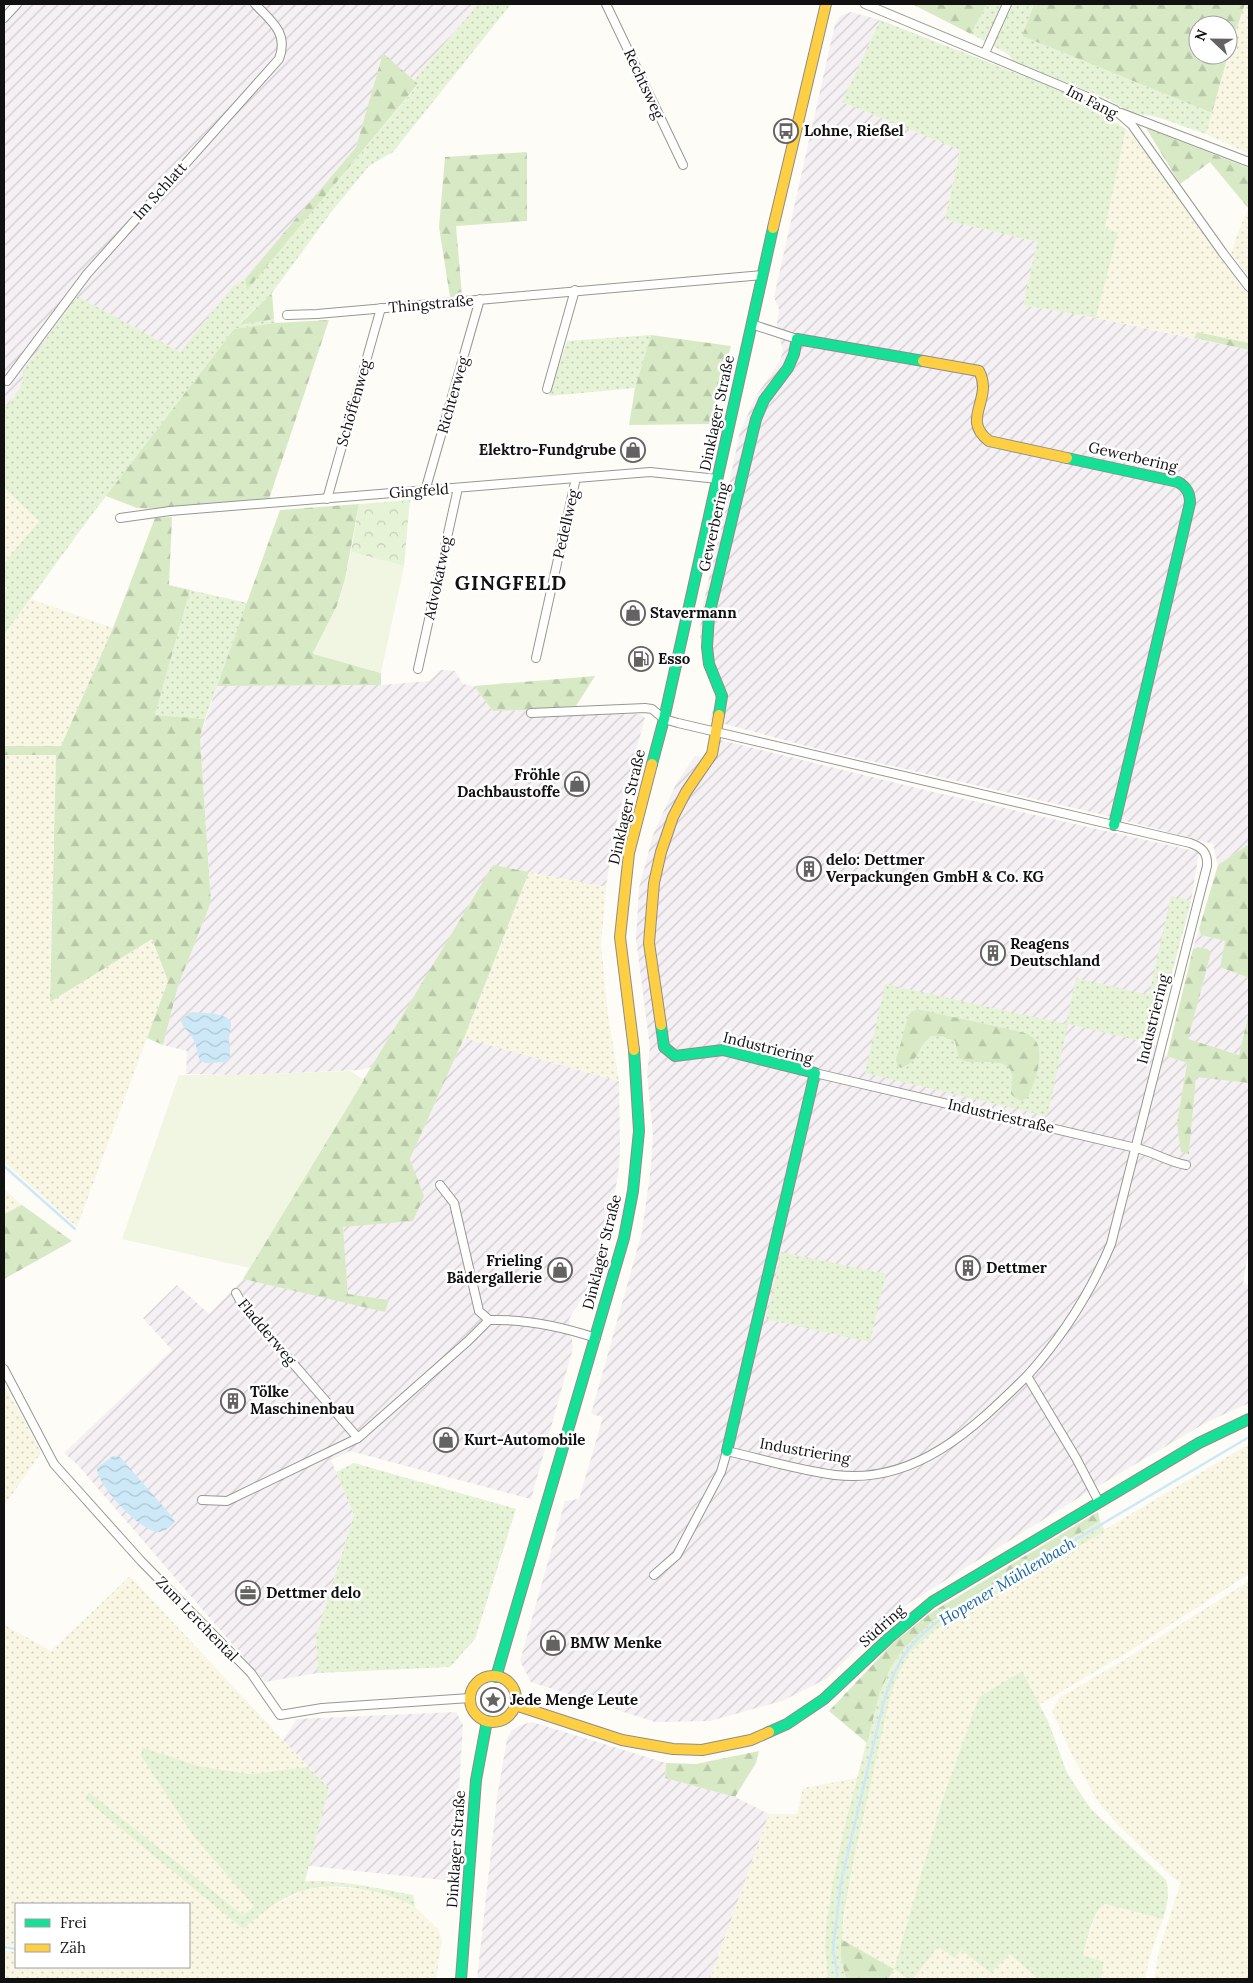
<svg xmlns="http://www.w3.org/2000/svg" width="1253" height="1983" viewBox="0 0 1253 1983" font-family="Lora,serif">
  <defs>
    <pattern id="industrial-furrows" width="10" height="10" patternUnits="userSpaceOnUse" patternTransform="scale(1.25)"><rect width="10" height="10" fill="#f5f0f3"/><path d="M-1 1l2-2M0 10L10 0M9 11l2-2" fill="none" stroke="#d1cdcf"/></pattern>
    <pattern id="farmland-dots" width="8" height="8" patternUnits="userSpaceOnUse" patternTransform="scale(1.25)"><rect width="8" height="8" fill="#f9f7e4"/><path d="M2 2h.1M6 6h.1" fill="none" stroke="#d4d3c3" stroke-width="1.8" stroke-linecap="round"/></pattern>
    <pattern id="grass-dots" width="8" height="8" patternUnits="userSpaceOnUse" patternTransform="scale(1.25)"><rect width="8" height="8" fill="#e7f3d7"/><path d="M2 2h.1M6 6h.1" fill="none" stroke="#c5cfb8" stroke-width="1.8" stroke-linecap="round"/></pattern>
    <pattern id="forest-firs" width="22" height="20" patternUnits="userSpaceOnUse" patternTransform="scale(1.25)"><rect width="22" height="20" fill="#d8eac5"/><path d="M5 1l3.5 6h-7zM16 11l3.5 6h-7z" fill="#b8c8a8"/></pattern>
    <pattern id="park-crowns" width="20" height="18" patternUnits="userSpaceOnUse" patternTransform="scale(1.25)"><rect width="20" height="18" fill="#e7f3d7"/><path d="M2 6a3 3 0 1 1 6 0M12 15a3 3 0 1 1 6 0" fill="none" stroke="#c5cfb8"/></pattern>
    <pattern id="water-waves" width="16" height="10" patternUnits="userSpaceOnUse" patternTransform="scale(1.25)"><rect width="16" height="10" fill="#cde8f7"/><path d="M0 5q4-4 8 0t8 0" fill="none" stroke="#afc6d3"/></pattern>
  </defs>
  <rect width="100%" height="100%" fill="#fdfcf7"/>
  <g fill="url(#industrial-furrows)">
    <polygon points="24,4 478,4 414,80 383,54 356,147 245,279 233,286 180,352 77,296 8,406 4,403 4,25"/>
    <polygon points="851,12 880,20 842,102 960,150 945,220 1037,242 1023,305 1096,318 1249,350 1249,844 1218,865 1213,844 1104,815 810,747 710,720 716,699 703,663 700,635 701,615 740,432 756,396 780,361 783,351 777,325 779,309 774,297 835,24 840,16"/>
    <polygon points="441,670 455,671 463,684 474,686 493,711 532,710 576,706 577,713 640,714 645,718 615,828 606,887 493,866 371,1067 361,1070 244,1075 186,1074 187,1051 163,1045 178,986 211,902 200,737 217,686 381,685 429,681"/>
    <polygon points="712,738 929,791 1199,852 1191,901 1153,1044 1167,1056 1187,1063 1177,1123 1189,1154 1196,1076 1249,1083 1249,1246 1243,1284 1249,1285 1249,1403 1207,1422 1083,1495 909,1603 882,1623 828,1678 782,1701 710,1721 655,1722 531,1682 520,1661 565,1501 579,1499 603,1417 591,1414 642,1232 651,1167 653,1135 647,1073 650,1048 636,939 639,888 653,835 676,784 695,756 703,757"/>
    <polygon points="1199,929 1201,935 1225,941 1221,967 1249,978 1249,1012 1239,1055 1187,1039 1211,954 1208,949 1199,947 1193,949"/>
    <polygon points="464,1038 619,1081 620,1151 618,1175 610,1218 600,1262 584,1294 569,1319 573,1348 531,1499 350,1451 331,1460 354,1515 316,1636 318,1673 265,1682 77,1464 64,1453 172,1350 143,1318 177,1285 209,1314 243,1279 385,1311 388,1300 348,1294 343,1227 424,1196 410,1159"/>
    <polygon points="456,1712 463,1725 453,1881 309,1866 329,1788 283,1740 297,1719"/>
    <polygon points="532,1722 666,1763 665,1778 735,1797 769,1814 710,1979 477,1979 497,1798 507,1739 512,1730 521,1725"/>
  </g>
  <g fill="url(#farmland-dots)">
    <polygon points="1245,4 1249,4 1249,154 1206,134 1232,41"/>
    <polygon points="1126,129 1134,136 1249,293 1249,343 1197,332 1194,338 1096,318 1118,233 1105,229"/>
    <polygon points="1249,206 1249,276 1231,254 1238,232"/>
    <polygon points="4,488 39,521 4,563"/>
    <polygon points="31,599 113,628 61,746 4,746 4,635"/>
    <polygon points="56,754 50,1001 152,939 168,981 77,1227 4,1162 4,755"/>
    <polygon points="529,872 606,887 601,944 608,1015 619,1081 464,1038"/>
    <polygon points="4,1189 22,1205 4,1214"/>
    <polygon points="4,1386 25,1421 41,1453 4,1506"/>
    <polygon points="1249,1444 1249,1574 1128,1652 1039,1705 1022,1672 979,1697 942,1801 894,1969 908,1979 888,1979 894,1969 841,1939 853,1863 890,1698 897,1677 910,1653 935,1630"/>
    <polygon points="130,1576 308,1767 250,1774 198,1766 142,1748 141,1756 194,1837 254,1905 243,1915 89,1792 243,1928 265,1910 304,1890 325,1887 364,1889 400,1899 415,1907 438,1929 442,1939 436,1979 4,1979 4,1950 16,1952 16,1967 189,1967 189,1904 16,1904 16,1947 4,1945 4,1622 8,1627 51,1651"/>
    <polygon points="1249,1581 1249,1979 1154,1979 1159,1951 1180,1883 1165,1870 1119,1826 1098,1802 1073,1757 1052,1711 1059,1698 1127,1658"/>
    <polygon points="857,1778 844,1828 826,1925 825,1947 828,1979 710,1979 769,1814 797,1814 803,1788"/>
    <polygon points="1105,1904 1163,1919 1150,1956 1145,1979 1101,1979 1104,1962 1083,1955 1095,1917 1101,1907"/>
    <polygon points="938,1947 1010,1953 1037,1978 1035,1979 913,1979"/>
  </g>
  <g fill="url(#grass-dots)">
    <polygon points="478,4 511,4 393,152 369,166 332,211 272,293 239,324 274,319 275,323 234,329 90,517 4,635 4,594 7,587 4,587 4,563 39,521 4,488 4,403 8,406 23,382 23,371 77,296 180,352 233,286 245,279 247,289 418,85 414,80"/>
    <polygon points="987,4 1034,4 1022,36 1212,113 1206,134 1157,117 1128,112 1108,99 1013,61 1008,54 971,34"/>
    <polygon points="880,20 1088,101 1099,112 1126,129 1105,228 1118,233 1096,318 1023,305 1037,242 945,220 960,150 842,102"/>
    <polygon points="651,335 635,388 549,396 567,341"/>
    <polygon points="190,590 247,603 205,719 155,715"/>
    <polygon points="1171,896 1191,901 1153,1044 1068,1024 1047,1116 865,1073 885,984 1066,1024 1076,978 1149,995"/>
    <polygon points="781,1252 886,1274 870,1342 766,1319"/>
    <polygon points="354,1463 516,1509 475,1639 450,1667 318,1673 316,1636 354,1515 336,1472"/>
    <polygon points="1100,1521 1105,1531 935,1630 910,1653 897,1677 890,1698 853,1863 843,1920 841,1958 846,1979 828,1979 825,1947 826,1925 833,1882 844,1828 879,1695 891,1667 904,1648 934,1620"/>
    <path d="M1022 1671 1048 1721 1067 1773 1091 1809 1166 1880C1170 1895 1167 1905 1163 1919L1105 1904C1091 1913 1088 1940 1083 1955L1104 1962 1101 1979H1035L1036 1977 1010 1954 991 1973 961 1950 955 1958 938 1947 913 1979H908L894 1969 942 1801 979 1697Z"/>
    <path d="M142 1747 198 1766 250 1774 308 1767 329 1788 305 1881C342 1880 377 1888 413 1895L415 1907C386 1891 338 1881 305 1890 283 1896 260 1914 243 1929L85 1799 89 1792 243 1915 254 1906 194 1837 141 1756Z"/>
  </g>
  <g fill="url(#forest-firs)" fill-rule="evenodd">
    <polygon points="912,4 987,4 971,34"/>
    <path d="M1034 4H1245L1232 41 1212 113 1022 36ZM1198 25H1228V55H1198Z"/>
    <polygon points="383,53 418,84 247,290 245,279 356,147"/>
    <polygon points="1146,128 1249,168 1248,208 1210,162 1180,184"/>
    <polygon points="527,152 527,221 456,226 462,296 450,297 439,227 445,157"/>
    <polygon points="272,293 274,319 239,325"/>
    <polygon points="329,320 269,499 172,509 137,508 106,496 234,329 275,323"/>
    <polygon points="1197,332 1249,343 1249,350 1194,338"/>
    <polygon points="651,335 731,346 710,424 629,425 635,388"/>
    <polygon points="359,504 345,579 337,606 313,653 381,673 381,685 217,686 280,510"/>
    <polygon points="172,517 169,585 190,590 155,715 205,719 200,737 211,902 178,986 163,1045 147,1038 168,981 152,939 50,1002 56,755 4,755 4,746 61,746 113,628 155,518"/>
    <polygon points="595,676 576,706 532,710 493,711 474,686"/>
    <polygon points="1249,844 1249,978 1220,967 1225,941 1201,935 1199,929 1218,865"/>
    <polygon points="493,865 529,872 464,1038 410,1159 424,1196 413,1221 343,1227 348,1294 389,1300 385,1312 243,1279"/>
    <polygon points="1198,947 1208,949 1211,953 1188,1039 1239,1055 1249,1012 1249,1083 1196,1077 1189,1154 1181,1152 1177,1123 1187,1063 1167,1056 1193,949"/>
    <path d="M917 1009 1021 1032C1027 1034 1034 1036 1037 1043 1044 1059 1034 1082 1028 1097L1022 1101 1015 1098 1011 1094C1011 1087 1013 1080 1012 1074 1010 1058 980 1063 969 1062 965 1062 962 1060 959 1058L955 1041 942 1036H931C916 1048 921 1060 901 1068L897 1065 896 1060 909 1014Z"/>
    <polygon points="22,1205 72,1241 4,1279 4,1214"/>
    <polygon points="1098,1512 1100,1521 934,1620 904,1648 891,1667 879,1695 867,1743 829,1711 895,1641 932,1612"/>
    <polygon points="759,1751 756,1763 735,1797 665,1778 666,1763 696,1764"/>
    <polygon points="841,1939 894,1969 888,1979 846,1979 841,1958"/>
  </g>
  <polygon fill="url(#park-crowns)" points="410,500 404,566 351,552 359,504"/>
  <g fill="#f0f6e1">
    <polygon points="351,552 404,566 381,673 313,654 337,606 345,579"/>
    <polygon points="350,1071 364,1080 250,1268 122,1239 179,1075 244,1075"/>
  </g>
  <g fill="url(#water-waves)">
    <path d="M191 1012C201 1013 228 1012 231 1023 231 1028 229 1034 229 1039 229 1048 232 1054 228 1062L206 1063 200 1061C197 1053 197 1045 192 1037 188 1030 182 1028 181 1020Z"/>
    <path d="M113 1456 120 1457 169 1513 175 1522C170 1527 166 1531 159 1532 141 1533 96 1484 97 1468Z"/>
  </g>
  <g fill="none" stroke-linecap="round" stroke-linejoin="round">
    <g stroke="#cde8f7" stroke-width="2.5">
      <polyline points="4,1166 75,1229"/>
      <polyline points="4,1947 16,1949"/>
      <path d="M838 1979 833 1949 841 1882 883 1704C895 1664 905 1647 938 1621L1249 1437"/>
    </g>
    <defs>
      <g id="street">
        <polyline points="606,4 683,165"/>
        <polyline points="865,4 1090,98 1115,110 1132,125 1223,253 1249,287"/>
        <polyline points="4,18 17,4"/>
        <polyline points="985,53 1007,4"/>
        <polyline points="1121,113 1249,162"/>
        <polyline points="287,315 317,314 763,275"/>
        <polyline points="751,324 797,339"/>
        <path d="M7 381 87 274 279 59C289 33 271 21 255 4"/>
        <polyline points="547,389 575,290"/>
        <polyline points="425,491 480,299"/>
        <polyline points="327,499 381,308"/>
        <polyline points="120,518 170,511 576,478 650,472 718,479"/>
        <polyline points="536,658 576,478"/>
        <polyline points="418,669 458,488"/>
        <path d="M531 713 645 708 652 709 664 719 678 723 1190 843C1202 847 1208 853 1207 866L1111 1244C1090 1294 1063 1336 1027 1376L1076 1458 1099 1502"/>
        <path d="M815 1073 1136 1148C1154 1152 1168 1162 1186 1165"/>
        <path d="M440 1185 454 1203 479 1311 489 1320C525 1319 563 1327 596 1338"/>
        <polyline points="236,1293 243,1306 358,1438"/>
        <polyline points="4,1369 54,1464 141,1561 251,1673 280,1715 322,1708 470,1698"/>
        <polyline points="202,1500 227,1501 358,1438 468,1341 489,1320"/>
        <path d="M654 1575 677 1555 721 1472 727 1451C762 1459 798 1470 835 1475 916 1485 974 1428 1027 1376"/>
      </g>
      <g id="fast">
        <path d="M1067 458 1178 482C1187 487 1190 493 1190 503L1114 825"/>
        <polyline points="719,715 722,696 709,664 707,647 709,615 756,419 764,400 788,368 794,354 797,339 923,361"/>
        <polyline points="652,764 664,719 773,228"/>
        <polyline points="661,1025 664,1047 675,1056 723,1050 815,1073 727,1451"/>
        <polyline points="496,1677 624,1238 633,1191 639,1131 634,1050"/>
        <polyline points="769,1732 787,1724 824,1699 889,1638 932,1602 1199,1443 1249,1419"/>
        <polyline points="461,1979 476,1780 487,1721"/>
      </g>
      <g id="slow">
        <polyline points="773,228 826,4"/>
        <path d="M923 361 979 371C994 399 960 419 989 441L1067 458"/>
        <polyline points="661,1025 649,943 654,883 661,852 673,817 686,792 712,754 719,715"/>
        <polyline points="634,1050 620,937 629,853 652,764"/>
        <circle cx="493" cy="1699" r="23"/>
        <polyline points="515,1705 622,1740 673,1749 702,1750 751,1740 769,1732"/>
      </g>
    </defs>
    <use href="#street" stroke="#979795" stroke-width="10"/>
    <use href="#fast" stroke="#8e8d8b" stroke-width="12"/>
    <use href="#slow" stroke="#8e8d8b" stroke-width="12"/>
    <use href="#street" stroke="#fffffe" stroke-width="8"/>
    <use href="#fast" stroke="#16e098" stroke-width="10"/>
    <use href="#slow" stroke="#ffcf43" stroke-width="10"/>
  </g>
  <defs>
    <symbol id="bus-ring" viewBox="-11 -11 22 22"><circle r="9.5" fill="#fff" stroke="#646362" stroke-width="1.5"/><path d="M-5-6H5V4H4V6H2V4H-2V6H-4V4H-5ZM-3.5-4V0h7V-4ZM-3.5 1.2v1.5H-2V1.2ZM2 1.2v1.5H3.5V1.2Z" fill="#646362"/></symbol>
    <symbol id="shop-ring" viewBox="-11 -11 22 22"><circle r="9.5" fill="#fff" stroke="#646362" stroke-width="1.5"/><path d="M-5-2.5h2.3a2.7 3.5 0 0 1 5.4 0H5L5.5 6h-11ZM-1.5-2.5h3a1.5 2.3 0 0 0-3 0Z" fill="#646362"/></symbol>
    <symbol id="fuel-ring" viewBox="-11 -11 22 22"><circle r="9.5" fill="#fff" stroke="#646362" stroke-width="1.5"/><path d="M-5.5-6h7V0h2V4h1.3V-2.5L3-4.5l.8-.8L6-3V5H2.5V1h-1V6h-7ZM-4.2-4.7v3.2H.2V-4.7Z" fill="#646362"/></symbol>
    <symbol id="building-ring" viewBox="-11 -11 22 22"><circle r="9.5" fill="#fff" stroke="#646362" stroke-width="1.5"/><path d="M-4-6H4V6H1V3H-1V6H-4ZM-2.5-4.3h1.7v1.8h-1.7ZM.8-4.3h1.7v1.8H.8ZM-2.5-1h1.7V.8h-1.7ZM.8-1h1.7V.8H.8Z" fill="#646362"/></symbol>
    <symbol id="office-ring" viewBox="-11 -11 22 22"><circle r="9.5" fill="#fff" stroke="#646362" stroke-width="1.5"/><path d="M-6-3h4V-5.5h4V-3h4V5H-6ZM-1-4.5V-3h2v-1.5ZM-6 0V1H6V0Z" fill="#646362"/></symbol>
    <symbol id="sight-ring" viewBox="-11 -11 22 22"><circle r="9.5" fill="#fff" stroke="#646362" stroke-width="1.5"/><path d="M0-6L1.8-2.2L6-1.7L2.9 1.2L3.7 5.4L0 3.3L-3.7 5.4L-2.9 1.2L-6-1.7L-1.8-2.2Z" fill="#646362"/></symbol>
  </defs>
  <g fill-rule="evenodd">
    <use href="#bus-ring" x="772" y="117" width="28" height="28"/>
    <use href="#shop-ring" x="619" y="436" width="28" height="28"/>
    <use href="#shop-ring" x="619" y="599" width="28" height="28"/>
    <use href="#fuel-ring" x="627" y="645" width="28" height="28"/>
    <use href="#shop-ring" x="563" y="770" width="28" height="28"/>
    <use href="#building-ring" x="795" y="855" width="28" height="28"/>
    <use href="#building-ring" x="979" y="939" width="28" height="28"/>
    <use href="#building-ring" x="954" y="1254" width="28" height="28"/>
    <use href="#shop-ring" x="546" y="1256" width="28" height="28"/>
    <use href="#building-ring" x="219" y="1387" width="28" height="28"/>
    <use href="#shop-ring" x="432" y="1426" width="28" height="28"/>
    <use href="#office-ring" x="234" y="1579" width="28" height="28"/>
    <use href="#shop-ring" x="539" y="1629" width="28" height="28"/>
    <use href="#sight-ring" x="479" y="1686" width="28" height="28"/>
  </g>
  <g text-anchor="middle" stroke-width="5" stroke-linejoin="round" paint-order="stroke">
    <g font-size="15" fill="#111" stroke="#fff">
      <text transform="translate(644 84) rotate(65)" y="5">Rechtsweg</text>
      <text transform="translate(1092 102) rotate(27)" y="5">Im Fang</text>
      <text transform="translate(160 191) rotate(-48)" y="5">Im Schlatt</text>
      <text transform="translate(431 304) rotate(-5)" y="5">Thingstraße</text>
      <text transform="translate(453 395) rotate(-74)" y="5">Richterweg</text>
      <text transform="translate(354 403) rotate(-74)" y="5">Schöffenweg</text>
      <text transform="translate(717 413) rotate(-78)" y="5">Dinklager Straße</text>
      <text transform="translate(1133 457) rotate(13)" y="5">Gewerbering</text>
      <text transform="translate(419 491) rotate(-4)" y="5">Gingfeld</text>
      <text transform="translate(566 524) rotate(-77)" y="5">Pedellweg</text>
      <text transform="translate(714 527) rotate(-77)" y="5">Gewerbering</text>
      <text transform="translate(438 578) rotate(-78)" y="5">Advokatweg</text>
      <text transform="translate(627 807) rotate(-77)" y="5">Dinklager Straße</text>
      <text transform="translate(1153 1019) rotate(-76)" y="5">Industriering</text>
      <text transform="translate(768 1048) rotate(14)" y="5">Industriering</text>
      <text transform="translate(1001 1116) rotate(13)" y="5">Industriestraße</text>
      <text transform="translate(602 1252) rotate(-76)" y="5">Dinklager Straße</text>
      <text transform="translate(267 1332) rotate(50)" y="5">Fladderweg</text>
      <text transform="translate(805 1451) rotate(10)" y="5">Industriering</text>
      <text transform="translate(197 1619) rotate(46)" y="5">Zum Lerchental</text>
      <text transform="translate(882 1626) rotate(-42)" y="5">Südring</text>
      <text transform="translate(456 1849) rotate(-86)" y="5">Dinklager Straße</text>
    </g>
    <g font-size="15" font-weight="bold" fill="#111" stroke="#fff" text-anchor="start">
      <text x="804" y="136">Lohne, Rießel</text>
      <text x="616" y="455" text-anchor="end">Elektro-Fundgrube</text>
      <text x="650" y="618">Stavermann</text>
      <text x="658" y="664">Esso</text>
      <text x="560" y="780" text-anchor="end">Fröhle<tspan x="560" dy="17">Dachbaustoffe</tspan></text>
      <text x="826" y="865">delo: Dettmer<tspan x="826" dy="17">Verpackungen GmbH &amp; Co. KG</tspan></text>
      <text x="1010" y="949">Reagens<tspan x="1010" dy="17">Deutschland</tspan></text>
      <text x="542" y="1266" text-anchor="end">Frieling<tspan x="542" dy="17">Bädergallerie</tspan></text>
      <text x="986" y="1273">Dettmer</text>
      <text x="250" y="1397">Tölke<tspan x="250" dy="17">Maschinenbau</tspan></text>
      <text x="464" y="1445">Kurt-Automobile</text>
      <text x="266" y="1598">Dettmer delo</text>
      <text x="570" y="1648">BMW Menke</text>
      <text x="510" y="1705">Jede Menge Leute</text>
    </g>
    <g font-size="16" font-style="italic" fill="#1768a6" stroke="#fff">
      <text transform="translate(1007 1581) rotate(-31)" y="6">Hopener Mühlenbach</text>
    </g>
    <g font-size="20" font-weight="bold" letter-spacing="1" fill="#111" stroke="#fff">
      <text x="511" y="590">GINGFELD</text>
    </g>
  </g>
  <rect width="1253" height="1983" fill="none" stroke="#111111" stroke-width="10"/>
  <rect x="15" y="1903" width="175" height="65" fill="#ffffff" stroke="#a0a0a0"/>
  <rect x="25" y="1919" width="25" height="8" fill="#16e098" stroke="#a0a0a0"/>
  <text x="60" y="1928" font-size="15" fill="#111111">Frei</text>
  <rect x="25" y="1944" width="25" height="8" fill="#ffcf43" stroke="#a0a0a0"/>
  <text x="60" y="1953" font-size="15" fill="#111111">Zäh</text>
  <g transform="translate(1213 40) rotate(292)"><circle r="24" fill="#ffffff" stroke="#a0a0a0"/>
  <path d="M0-4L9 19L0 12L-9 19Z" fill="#646362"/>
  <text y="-8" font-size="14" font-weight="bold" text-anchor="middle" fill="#111111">N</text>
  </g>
</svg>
